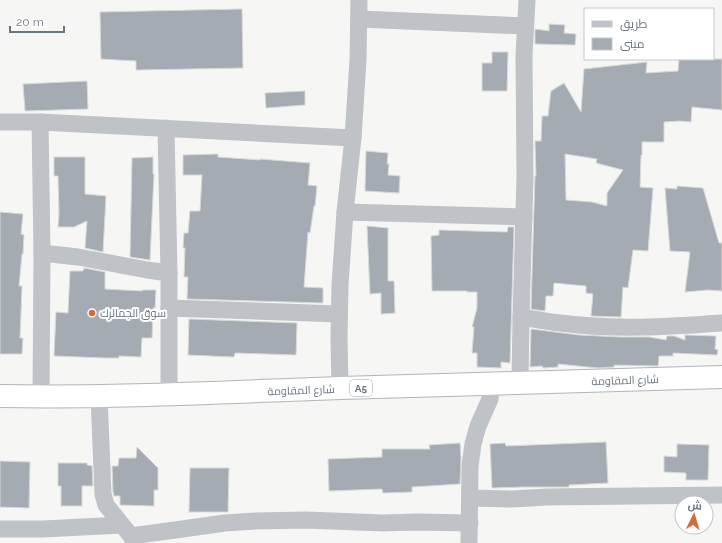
<svg xmlns="http://www.w3.org/2000/svg" width="722" height="543" viewBox="0 0 722 543" font-family="Raleway,Cairo,sans-serif">
  <rect width="100%" height="100%" fill="#f6f7f4"/>
  <g fill="#a5abb2" stroke="#d8d8d7" fill-rule="evenodd">
    <polygon points="242,9 243,68 136,70 136,61 101,59 100,12"/>
    <polygon points="549,24 565,25 564,33 576,34 575,45 535,44 535,29 549,31"/>
    <polygon points="492,52 508,52 507,91 482,91 482,63 492,63"/>
    <path d="M679 59H722V110L692 107 691 122 680 121 664 122V142H642V155H641L640 187 653 188 648 251 633 250 628 288 623 287 621 317 591 316 593 294 586 293V286L554 283 553 296H546L545 311 531 309 535 176H536L535 141H541L542 116H548L551 91 564 83 581 112 584 69 647 62 646 73 678 71ZM565 154 597 159 596 163 623 170 607 193V206L592 202 566 200Z"/>
    <polygon points="87,81 88,109 25,111 23,84"/>
    <polygon points="305,91 305,105 266,108 265,93"/>
    <polygon points="366,151 388,153 387,164 389,164 388,175 400,176 399,193 365,191"/>
    <polygon points="218,154 218,157 260,160 260,159 310,163 308,185 317,186 315,206 314,206 310,233 308,232 304,287 323,288 323,303 187,299 188,277 184,277 185,248 183,248 184,233 188,233 190,211 200,211 202,175 183,175 183,155"/>
    <polygon points="54,157 85,157 85,194 106,196 103,252 85,248 87,221 74,227 58,227 59,214 58,176 54,176"/>
    <polygon points="153,157 153,174 154,174 150,260 130,257 132,158"/>
    <polygon points="677,186 703,188 719,243 722,243 722,291 708,290 685,292 690,252 670,251 665,188 677,189"/>
    <polygon points="0,212 23,214 21,234 24,235 23,254 22,254 19,286 22,286 20,338 23,338 22,354 0,354"/>
    <polygon points="367,226 388,228 388,281 394,281 395,313 381,314 381,293 370,294"/>
    <polygon points="508,227 514,227 510,363 501,362 501,368 477,367 477,353 472,353 474,327 472,327 477,308 477,292 467,292 467,291 432,291 431,236 439,235 439,230 507,232"/>
    <polygon points="84,268 105,272 105,289 142,291 142,290 156,290 155,308 153,308 152,338 142,338 141,357 119,356 119,358 105,358 106,358 54,356 56,312 68,313 70,271 83,271"/>
    <polygon points="189,319 297,323 296,355 235,353 234,357 188,355"/>
    <polygon points="531,329 579,335 620,337 649,337 666,340 667,336 674,336 685,340 685,335 716,336 715,349 718,350 717,355 673,353 673,356 659,356 658,366 614,365 614,367 598,368 558,364 558,367 543,368 542,366 530,367"/>
    <polygon points="606,442 608,483 569,485 569,487 523,487 492,488 490,444 505,443 506,446"/>
    <polygon points="460,443 461,458 460,484 412,487 412,492 383,493 382,489 329,491 328,459 382,457 382,449 430,449 429,445"/>
    <polygon points="677,444 709,445 708,480 686,480 686,473 664,472 664,456 677,457"/>
    <polygon points="137,447 158,468 158,490 154,490 154,506 120,505 120,496 114,496 113,492 112,466 118,466 119,458 136,458"/>
    <polygon points="0,461 30,462 29,508 0,507"/>
    <polygon points="58,463 87,463 87,465 92,466 93,486 82,486 82,506 61,506 61,486 58,486"/>
    <polygon points="190,468 229,468 228,512 189,512"/>
  </g>
  <g fill="none" stroke-linecap="round" stroke-linejoin="round">
    <defs>
      <path id="trunk" d="M0 396C114 398 227 392 341 388 468 384 595 380 722 377"/>
    </defs>
    <use href="#trunk" stroke="#b2b5b9" stroke-width="24"/>
    <g stroke="#bfc2c6" stroke-width="17">
      <polyline points="359,19 525,26"/>
      <polyline points="0,122 40,122 353,138"/>
      <polyline points="40,122 42,253 41,397"/>
      <polyline points="166,128 169,273 169,395"/>
      <polyline points="345,212 524,217"/>
      <polyline points="42,253 78,257 147,270 169,273"/>
      <polyline points="169,308 339,314"/>
      <path d="M521 317C534 319 547 322 560 323 613 330 668 327 722 323"/>
      <polyline points="520,383 521,317 525,177 524,56 527,0"/>
      <polyline points="340,388 339,338 340,285 345,212 353,138 358,60 359,0"/>
      <polyline points="99,396 103,494 106,505 131,536 135,543"/>
      <polyline points="470,498 512,499 547,497 722,495"/>
      <polyline points="0,529 43,529 122,525"/>
      <polyline points="131,536 175,530 225,523 255,521 306,520 383,523 417,522 470,523"/>
      <polyline points="469,543 470,466 473,444 478,426 490,399 492,384"/>
    </g>
    <use href="#trunk" stroke="#fff" stroke-width="22"/>
  </g>
  <circle fill="#cf6f3c" stroke="#fff" stroke-width="1.5" cx="92" cy="313" r="4"/>
  <g text-anchor="middle" stroke-width="4" stroke-linejoin="round" paint-order="stroke">
    <rect fill="#fff" stroke="#969ea8" stroke-width="1" x="350" y="380" width="22" height="16" rx="3"/>
    <g font-size="10" font-weight="bold" fill="#697482">
      <text x="361" y="392">A5</text>
    </g>
    <g font-size="11" fill="#697482" stroke="#fff" text-anchor="start">
      <text x="100" y="317">سوق الجمالرك</text>
    </g>
    <g font-size="11" fill="#697482" stroke="#fff">
      <text transform="translate(625 380) rotate(-2)" y="4">شارع المقاومة</text>
      <text transform="translate(301 390) rotate(-2)" y="4">شارع المقاومة</text>
    </g>
  </g>
  <rect x="584" y="8" width="130" height="52" fill="#ffffff" stroke="#c3c7cd"/>
  <rect x="592" y="21" width="20" height="6" fill="#bfc2c6" stroke="#c3c7cd"/>
  <text x="620" y="28" font-size="12" fill="#697482">طريق</text>
  <rect x="592" y="38" width="20" height="12" fill="#a5abb2" stroke="#c3c7cd"/>
  <text x="620" y="48" font-size="12" fill="#697482">مبنى</text>
  <g transform="translate(694 515) rotate(5)"><circle r="19" fill="#ffffff" stroke="#c3c7cd"/>
  <path d="M0-3L7 15L0 10L-7 15Z" fill="#cf6f3c"/>
  <text y="-6" font-size="11" font-weight="bold" text-anchor="middle" fill="#697482">ش</text>
  </g>
  <path d="M10 26v6h54v-6" fill="none" stroke="#697482" stroke-width="2"/>
  <text x="16" y="26" font-size="12" fill="#697482" stroke="#ffffff" stroke-width="3" paint-order="stroke">20 m</text>
</svg>
